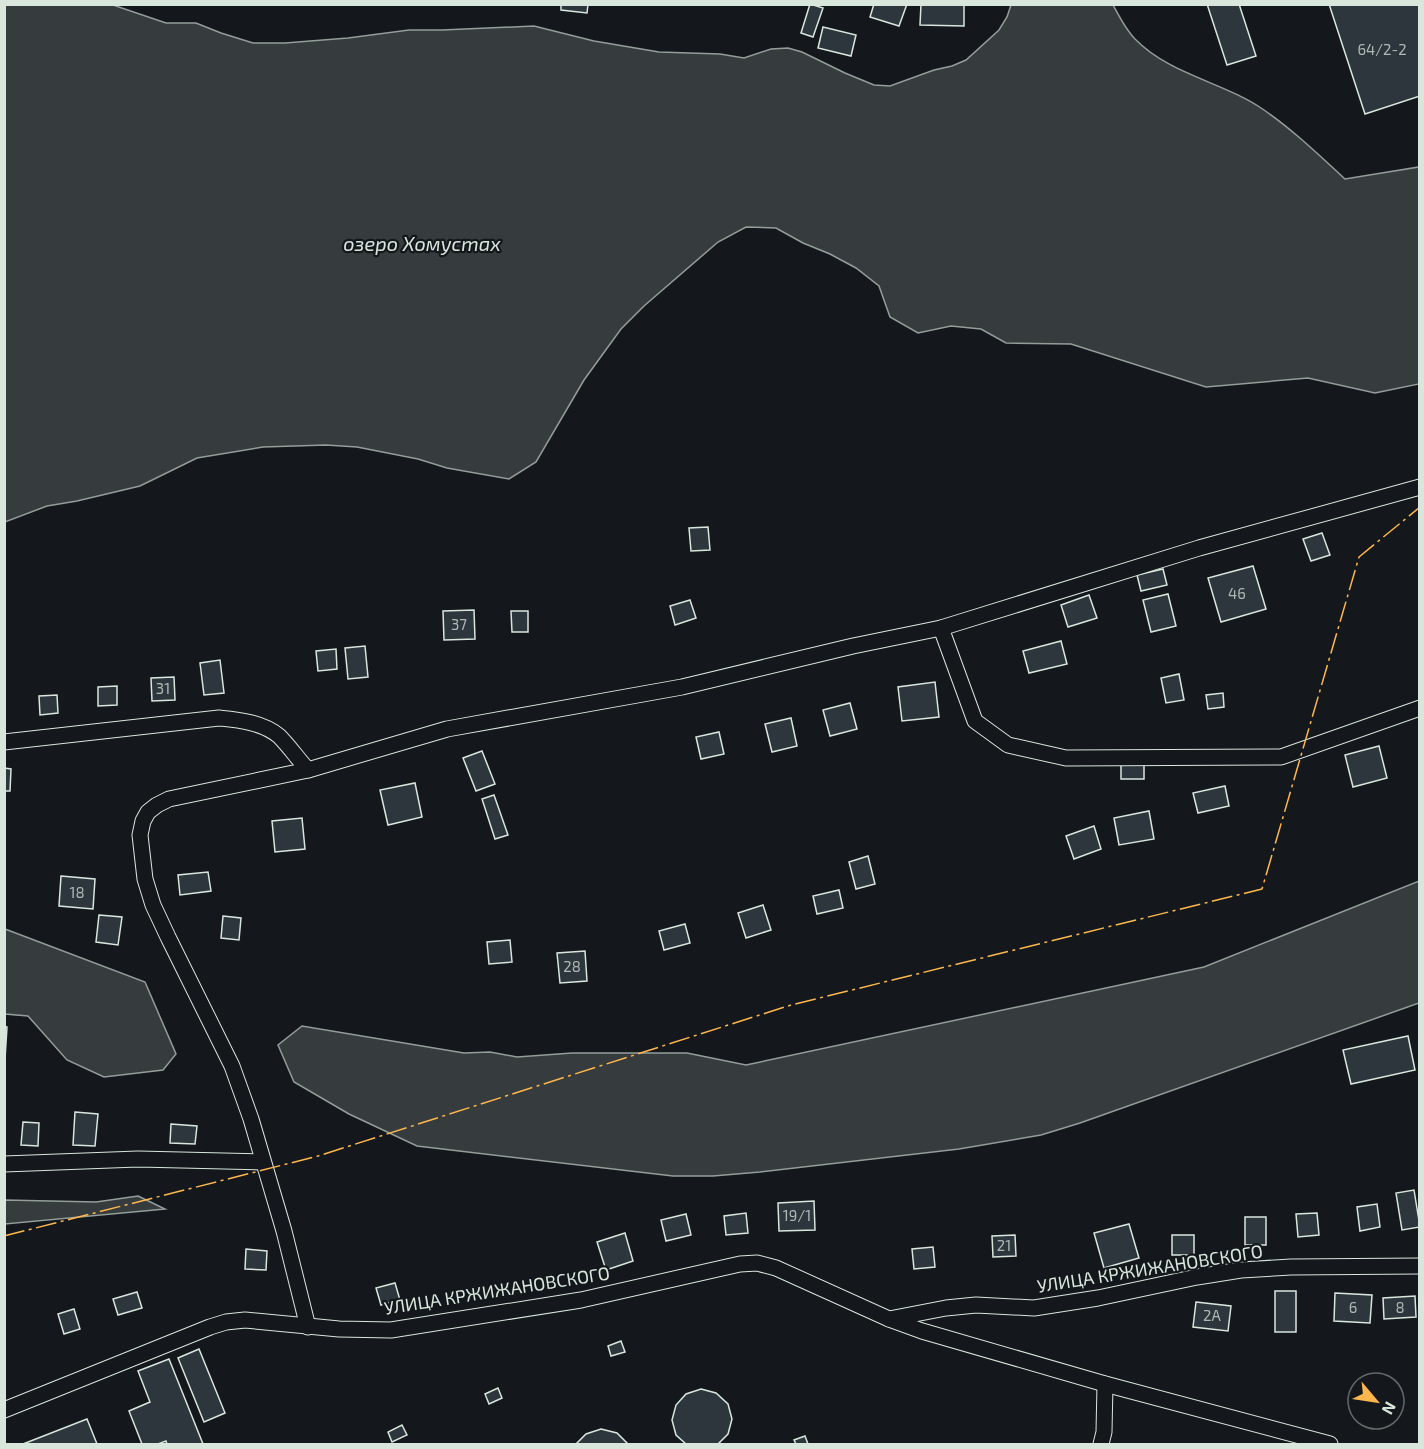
<svg xmlns="http://www.w3.org/2000/svg" width="1424" height="1449" viewBox="0 0 1424 1449" font-family="'Exo 2',sans-serif">
  <rect width="100%" height="100%" fill="#14181c"/>
  <g fill="#363b3e" stroke="#939e99" stroke-width="1.5">
    <path d="M5 4 113 5 166 23H196L221 33 253 43H285L348 38 409 30H442L534 26 594 41 659 52 720 54 744 58 771 49 788 48 802 52 845 73 874 85 890 86 934 70 952 66 966 60 999 30 1007 17 1011 5H1113C1119 16 1126 30 1135 39 1170 75 1224 82 1264 110 1293 130 1319 155 1345 179L1419 167V384L1375 393 1308 378 1206 387 1071 344 1006 343 981 329 951 326 918 333 890 317 879 286 856 268 830 254 803 243 776 228 746 227 718 242 644 306 621 329 584 380 536 462 509 479 447 468 418 459 357 447 326 445 263 447 197 458 140 486 77 501 47 506 5 522Z"/>
    <polygon points="1419,881 1419,1003 1080,1123 1041,1135 959,1149 760,1172 713,1176 673,1176 417,1146 349,1114 294,1082 278,1045 302,1026 464,1053 490,1052 517,1057 572,1053 687,1053 746,1065 1204,967"/>
    <polygon points="5,929 145,982 176,1054 163,1070 104,1077 67,1060 28,1016 5,1014"/>
    <polygon points="138,1196 165,1209 5,1224 5,1200 96,1202"/>
  </g>
  <g fill="#2c363c" stroke="#d8e6dc" stroke-width="1.5">
    <polygon points="561,4 588,4 587,13 561,10"/>
    <polygon points="810,4 823,8 813,37 801,33"/>
    <polygon points="874,4 907,4 899,26 870,17"/>
    <polygon points="921,4 964,4 964,26 920,25"/>
    <polygon points="1207,4 1239,4 1256,56 1227,65"/>
    <polygon points="1329,4 1420,4 1420,96 1365,114"/>
    <polygon points="823,27 856,35 851,56 818,48"/>
    <polygon points="708,527 710,550 691,551 689,528"/>
    <polygon points="1322,533 1330,555 1311,561 1303,539"/>
    <polygon points="1253,566 1266,609 1221,622 1208,578"/>
    <polygon points="1163,569 1167,585 1141,591 1137,575"/>
    <polygon points="1168,594 1176,626 1151,632 1143,600"/>
    <polygon points="1089,595 1097,618 1068,627 1061,605"/>
    <polygon points="690,600 696,618 675,625 670,606"/>
    <polygon points="474,610 475,639 444,640 443,611"/>
    <polygon points="511,611 528,611 528,632 512,632"/>
    <polygon points="1061,641 1067,664 1029,673 1023,651"/>
    <polygon points="365,646 368,677 348,679 345,648"/>
    <polygon points="336,649 337,669 318,671 316,651"/>
    <polygon points="220,660 224,693 204,695 200,663"/>
    <polygon points="1179,674 1184,700 1166,703 1161,678"/>
    <polygon points="174,677 175,700 152,701 151,678"/>
    <polygon points="935,682 939,717 902,721 898,687"/>
    <polygon points="117,686 117,705 98,706 98,687"/>
    <polygon points="1223,693 1224,707 1208,709 1206,695"/>
    <polygon points="57,695 58,713 40,715 39,696"/>
    <polygon points="850,703 857,729 830,736 823,710"/>
    <polygon points="791,718 797,746 772,752 765,724"/>
    <polygon points="719,732 724,754 701,759 696,737"/>
    <polygon points="1379,746 1387,778 1353,787 1345,755"/>
    <polygon points="482,751 495,784 476,791 463,758"/>
    <rect x="1121" y="765" width="23" height="14"/>
    <polygon points="4,768 11,769 10,791 4,791"/>
    <polygon points="415,783 422,817 388,825 380,790"/>
    <polygon points="1225,786 1229,806 1198,813 1193,793"/>
    <polygon points="494,795 508,835 495,839 482,799"/>
    <polygon points="1149,811 1154,839 1119,845 1114,818"/>
    <polygon points="302,818 305,849 275,852 272,821"/>
    <polygon points="1094,826 1101,849 1074,859 1066,836"/>
    <polygon points="868,856 875,884 856,889 849,862"/>
    <polygon points="208,872 211,891 180,895 178,875"/>
    <polygon points="61,876 95,879 93,909 59,906"/>
    <polygon points="839,890 843,908 817,914 813,896"/>
    <polygon points="763,905 771,930 746,938 738,913"/>
    <polygon points="99,915 122,917 118,945 96,942"/>
    <polygon points="223,916 241,918 239,940 221,938"/>
    <polygon points="685,924 690,943 664,950 659,931"/>
    <polygon points="510,940 512,962 489,964 487,942"/>
    <polygon points="585,951 587,981 560,983 557,953"/>
    <polygon points="4,1026 7,1027 5,1059 4,1059"/>
    <polygon points="1408,1036 1415,1070 1351,1084 1343,1050"/>
    <polygon points="75,1112 98,1114 95,1146 73,1145"/>
    <polygon points="23,1122 39,1123 38,1146 21,1145"/>
    <polygon points="171,1124 197,1126 195,1144 170,1143"/>
    <polygon points="1414,1190 1420,1227 1402,1230 1396,1193"/>
    <polygon points="814,1201 815,1230 779,1231 778,1203"/>
    <polygon points="1377,1204 1380,1227 1360,1231 1357,1207"/>
    <polygon points="746,1213 748,1233 726,1235 724,1216"/>
    <polygon points="1317,1213 1319,1235 1298,1237 1296,1214"/>
    <polygon points="686,1214 691,1235 666,1241 661,1220"/>
    <rect x="1245" y="1217" width="21" height="28"/>
    <polygon points="1129,1224 1139,1258 1104,1268 1094,1233"/>
    <polygon points="625,1233 633,1261 606,1270 597,1242"/>
    <polygon points="1015,1235 1016,1256 993,1257 992,1236"/>
    <rect x="1172" y="1235" width="22" height="20"/>
    <polygon points="933,1247 935,1267 914,1269 912,1249"/>
    <polygon points="246,1249 267,1251 266,1270 245,1269"/>
    <polygon points="395,1283 400,1300 381,1305 376,1288"/>
    <rect x="1275" y="1291" width="21" height="41"/>
    <polygon points="137,1292 142,1308 118,1315 113,1299"/>
    <polygon points="1335,1293 1372,1295 1370,1323 1334,1321"/>
    <polygon points="1415,1296 1416,1317 1384,1319 1383,1298"/>
    <polygon points="1196,1302 1231,1306 1228,1331 1193,1327"/>
    <polygon points="74,1309 80,1329 64,1334 58,1314"/>
    <polygon points="621,1341 625,1352 611,1356 608,1346"/>
    <polygon points="199,1349 225,1413 204,1422 178,1358"/>
    <polygon points="169,1359 203,1444 167,1444 166,1441 158,1444 142,1444 129,1411 150,1402 138,1371"/>
    <polygon points="498,1388 502,1398 489,1404 485,1394"/>
    <polygon points="701,1389 716,1393 728,1404 732,1419 728,1434 718,1444 686,1444 676,1435 672,1420 676,1405 686,1394"/>
    <polygon points="87,1419 97,1444 23,1444"/>
    <polygon points="402,1425 407,1435 392,1442 388,1432"/>
    <polygon points="601,1429 617,1433 628,1444 576,1444 586,1434"/>
    <polygon points="805,1436 808,1444 796,1444 794,1440"/>
  </g>
  <g fill="none" stroke-linecap="round" stroke-linejoin="round">
    <defs>
      <g id="street">
        <polyline points="941,628 975,721 1008,745 1066,758 1281,757 1420,708"/>
        <path d="M4 742 219 718C239 720 262 722 279 736 289 746 298 759 308 770"/>
        <polyline points="4,1164 138,1159 263,1162"/>
        <polyline points="889,1319 946,1308 976,1305 1034,1308 1098,1298 1197,1277 1241,1270 1291,1267 1420,1266"/>
        <polyline points="308,1327 284,1231 251,1119 232,1066 168,937 153,905 145,879 140,835 143,821 148,812 157,805 169,799 308,770 447,729 682,687 853,646 941,628 1199,548 1420,487"/>
        <polyline points="4,1410 210,1327 226,1322 245,1320 339,1329 391,1330 581,1300 740,1264 757,1263 776,1268 889,1319 922,1331 1105,1384 1330,1444"/>
        <polyline points="1101,1444 1104,1432 1105,1384"/>
      </g>
    </defs>
    <use href="#street" stroke="#d8e6dc" stroke-width="17"/>
    <use href="#street" stroke="#14181c" stroke-width="15"/>
    <polyline stroke="#ffb74d" stroke-width="1.5" stroke-dasharray="21 4.5 3 4.5" stroke-linecap="butt" points="4,1236 318,1156 791,1005 1262,889 1359,557 1420,507"/>
  </g>
  <g text-anchor="middle" stroke-width="4.5" stroke-linejoin="round" paint-order="stroke">
    <g font-size="15" fill="#adbab4">
      <text x="1382" y="55">64/2-2</text>
      <text x="1237" y="599">46</text>
      <text x="459" y="630">37</text>
      <text x="163" y="694">31</text>
      <text x="77" y="898">18</text>
      <text x="572" y="972">28</text>
      <text x="797" y="1221">19/1</text>
      <text x="1004" y="1251">21</text>
      <text x="1353" y="1313">6</text>
      <text x="1400" y="1313">8</text>
      <text x="1212" y="1321">2А</text>
    </g>
    <g font-size="18" fill="#d8e6dc" stroke="#14181c">
      <text transform="translate(1150 1269) rotate(-9)" y="6">УЛИЦА КРЖИЖАНОВСКОГО</text>
      <text transform="translate(497 1291) rotate(-9)" y="6">УЛИЦА КРЖИЖАНОВСКОГО</text>
    </g>
    <g font-size="20" font-style="italic" fill="#d8e6dc" stroke="#14181c">
      <text x="422" y="251">озеро Хомустах</text>
    </g>
  </g>
  <rect width="1424" height="1449" fill="none" stroke="#d8e6dc" stroke-width="12"/>
  <g transform="translate(1376 1401) rotate(119)"><circle r="28" fill="#14181c" stroke="#626a69" stroke-width="1.5"/>
  <path d="M0-4.5L10 22L0 15L-10 22Z" fill="#ffb74d"/>
  <text y="-9" font-size="16" font-weight="bold" text-anchor="middle" fill="#d8e6dc">N</text>
  </g>
</svg>
